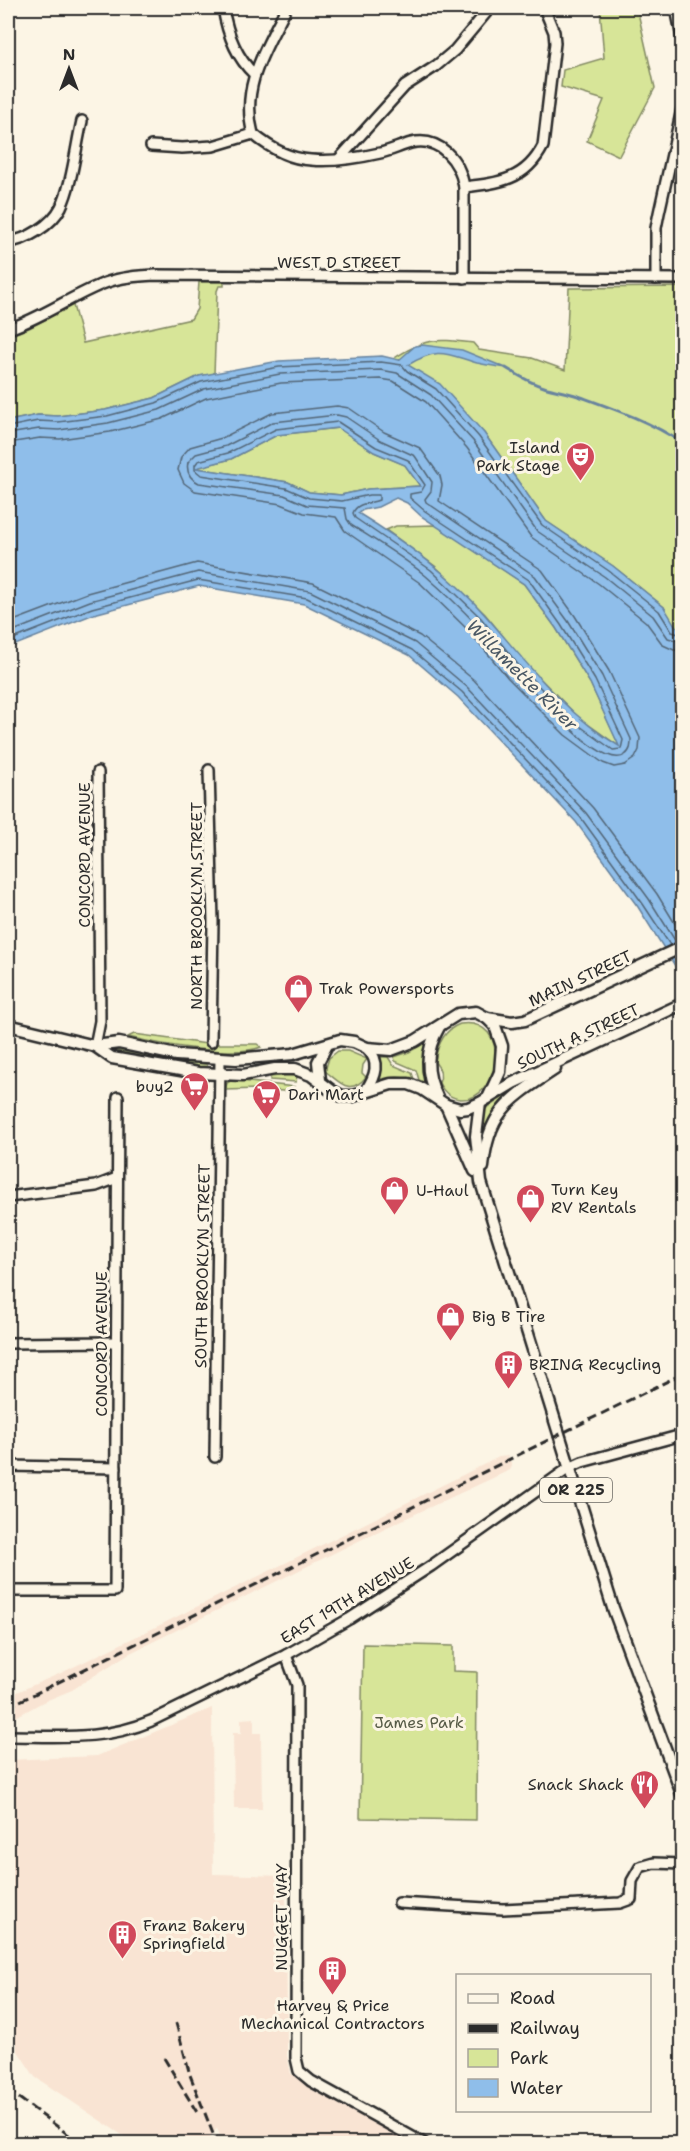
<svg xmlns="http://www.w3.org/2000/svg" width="690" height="2151" viewBox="0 0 690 2151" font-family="'Shantell Sans',sans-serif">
  <rect width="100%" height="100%" fill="#fcf5e5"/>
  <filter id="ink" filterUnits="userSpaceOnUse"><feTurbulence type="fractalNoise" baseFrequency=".0167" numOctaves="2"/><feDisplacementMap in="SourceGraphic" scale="12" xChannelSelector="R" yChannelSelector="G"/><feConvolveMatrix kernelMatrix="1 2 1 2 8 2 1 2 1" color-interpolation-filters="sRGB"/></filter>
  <g filter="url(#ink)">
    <g fill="#f9e4d3">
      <polygon points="508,1456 512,1466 510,1470 385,1528 128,1654 72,1690 43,1702 14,1718 8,1729 8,1696 61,1673 160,1625 499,1457"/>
      <polygon points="212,1708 213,1874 286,1876 287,2055 291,2074 313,2090 410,2143 223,2143 217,2128 210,2138 212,2143 133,2143 131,2141 35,2077 8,2036 8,1760 97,1756"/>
      <polygon points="254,1718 254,1733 261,1733 262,1809 234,1809 233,1733 241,1733 241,1719"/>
    </g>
    <g fill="#d7e598" stroke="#818862" stroke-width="1.5">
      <polygon points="600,8 637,8 655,88 619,156 587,141 604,100 561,87 563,70 604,58"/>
      <polygon points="199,282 224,282 224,286 219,286 217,291 214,374 199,376 154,398 105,410 58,416 38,415 8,421 8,336 29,328 73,305 83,343 191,319 197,309"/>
      <path d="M682 287V660L664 607 613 566 546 521 484 433 393 359C426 337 436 339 473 343L479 350 532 358 565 370 569 288Z"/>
      <polygon points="339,428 374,452 405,465 420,486 368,489 341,495 309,492 288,482 195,468 231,459 277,435"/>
      <polygon points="436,525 524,584 556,628 590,683 620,747 578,717 525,663 485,614 435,566 386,530 396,526"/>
      <path d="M460 1024C513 1016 501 1102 460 1099 450 1098 443 1091 439 1083 442 1076 440 1068 435 1062 437 1046 444 1030 460 1024Z"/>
      <path d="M134 1034 207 1044H257L261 1047C235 1058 158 1044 128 1037Z"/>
      <polygon points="424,1043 426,1045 426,1080 423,1082 419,1080 416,1070 395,1061 394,1057 409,1052"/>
      <polygon points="109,1049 173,1061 207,1064 207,1070 124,1056 108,1051"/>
      <path d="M338 1051H348L367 1059 363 1065 362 1073 366 1077C349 1097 339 1081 325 1071L329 1058Z"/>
      <polygon points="380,1057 388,1057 393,1065 412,1073 414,1079 397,1077 380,1079"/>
      <polygon points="287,1075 297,1076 296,1082 270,1080 270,1077"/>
      <polygon points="232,1080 295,1087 294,1092 259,1089 225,1090 227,1083"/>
      <polygon points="514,1090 516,1092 491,1118 487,1125 480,1123 484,1110"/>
      <polygon points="363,1644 453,1646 453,1671 477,1672 476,1820 360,1818"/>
    </g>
    <path fill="#8fbeea" stroke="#67839e" stroke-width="1.5" fill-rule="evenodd" d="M422 345 462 350 506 368C496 366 486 365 477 363 446 354 439 346 408 365L440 384 484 433 546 521 613 566 664 607 676 627 682 629V977L638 907 576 822 458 697 409 655 304 604 199 586 94 614 8 648V421L38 415 58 416 105 410 154 398 199 376 279 361 382 356 399 360 415 346ZM338 428 374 452 405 465 420 486 368 489 341 495 309 492 288 482 196 468 231 459 277 435ZM396 498 407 503 421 516 524 584 556 628 590 683 619 746C565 714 527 663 486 616 450 574 405 542 358 513L363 510 378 507Z"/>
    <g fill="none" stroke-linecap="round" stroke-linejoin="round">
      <g stroke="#536677" stroke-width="1.5">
        <polygon points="337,406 349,408 384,432 420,448 440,476 442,485 439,501 542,570 575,616 609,671 640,738 639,750 635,758 625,765 614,767 603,763 565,735 508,678 468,630 420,583 345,531 336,517 304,513 281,504 195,491 184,483 178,470 181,457 190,447 222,438 272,413"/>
        <path d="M337 415 346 417 380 440 415 456 432 482 431 491 425 499 426 502 535 576 568 621 602 676 631 739C631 745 631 751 625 755 597 776 494 645 476 624 461 608 443 591 426 576 403 557 376 541 351 525L347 519 345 508 307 505 284 495 199 483C190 479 186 472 188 462L196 454 226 446 273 422Z"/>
        <path d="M338 422 376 447 408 460 425 485 421 492 410 494V498L425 511 529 580 561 625 595 680 623 740 621 749 613 750 573 721 520 667 481 618 431 570 355 518 353 513C357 502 370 504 379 500V495H369L342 501 309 498 286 488 201 475 195 470V465L198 461 228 453 276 429Z"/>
        <polyline points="8,427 38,421 58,422 107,416 156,403 201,382 279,367 381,362 402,365 407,371 436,389 479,437 542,525 609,571 659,611 672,632 682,635"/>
        <polyline points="8,434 39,429 59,430 108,423 159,410 204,389 280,374 381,370 397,373 431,395 474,442 537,531 605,577 653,616 668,638 682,642"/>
        <polyline points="8,443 40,438 60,439 110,432 162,419 206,398 281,383 380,379 393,381 426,402 467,448 531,537 599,584 646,622 663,645 674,650 682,651"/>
        <polyline points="8,623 87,593 197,563 313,583 420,636 474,680 593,808 657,894 682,935"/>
        <polyline points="8,633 90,601 198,572 310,591 415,643 467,687 586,813 649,899 676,942"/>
        <polyline points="8,641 92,608 198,580 307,598 412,650 462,692 581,818 643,904 670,945"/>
      </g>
      <path stroke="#67839e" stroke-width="3" d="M506 368C518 375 530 383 544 387 557 391 571 393 584 398 617 410 653 423 682 443"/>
      <defs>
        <g id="minor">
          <path d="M223 8C227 32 236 57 254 74"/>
          <polyline points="676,8 682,38"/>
          <path d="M253 134C240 86 266 49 286 8"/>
          <path d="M151 146 182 148 213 146 253 134C270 148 289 159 311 160 333 162 358 158 380 153 390 151 400 146 411 143 440 136 460 161 464 187V278"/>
          <polyline points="339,159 405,86 436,66 455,50 490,8"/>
          <path d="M464 187C499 183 526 180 543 146L555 43 554 32 544 8"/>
          <path d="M8 242C27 240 52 225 61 207 72 185 76 146 82 121"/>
          <polyline points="656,279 656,228 659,213 682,109"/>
          <path d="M8 329C42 318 71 296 105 283 121 277 138 276 155 275L682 279"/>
          <polyline points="209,770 213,922 211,1042"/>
          <polyline points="95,1046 100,1021 98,772"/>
          <polyline points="8,1197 96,1186 117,1178"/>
          <polyline points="8,1343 116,1342"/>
          <polyline points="215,1457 220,1059"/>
          <polyline points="8,1466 116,1468"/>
          <polyline points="8,1591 115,1591 118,1097"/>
          <polyline points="286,1655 297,1685 296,2058 299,2071 311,2081 425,2144"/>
          <path d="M8 1736C57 1736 105 1741 151 1721L286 1655 349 1619 431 1566 569 1468 582 1462 682 1435"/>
          <polyline points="399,1903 503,1909 620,1903 631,1899 632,1881 640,1867 654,1863 682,1864"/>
        </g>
        <g id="major">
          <polyline points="487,1018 512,1022 525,1020 682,947"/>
          <polyline points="8,1025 95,1046 119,1043 176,1055 236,1059 293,1054 340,1040 354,1042 367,1048 391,1050 415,1041 458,1014 476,1012 487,1018 495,1026 502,1046 500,1072 488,1098"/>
          <polyline points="95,1046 112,1058 198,1073 243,1075 275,1069 295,1069 311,1075 332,1091 342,1096 353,1096 391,1084 409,1084 422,1089 446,1105 460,1109 468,1108 480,1103 513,1083 682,1004"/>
          <polyline points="320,1080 318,1062 327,1045"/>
          <path d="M366 1091C376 1076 381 1062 367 1048"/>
          <path d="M437 1097C425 1073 425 1051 439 1027"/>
          <polyline points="480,1103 476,1136 481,1182 613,1608 682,1794"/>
          <polyline points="446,1105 475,1171"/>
          <path d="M483 1167C488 1110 511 1099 555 1069"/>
        </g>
      </defs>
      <use href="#minor" stroke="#2b2b2b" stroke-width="14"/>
      <use href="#major" stroke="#2b2b2b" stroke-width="15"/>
      <use href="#minor" stroke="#fcf5e5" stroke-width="9"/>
      <use href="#major" stroke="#fcf5e5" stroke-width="10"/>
      <g stroke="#2b2b2b" stroke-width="3" stroke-dasharray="9 4.5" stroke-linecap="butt">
        <polyline points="8,1707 682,1374"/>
        <polyline points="176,2023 190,2075 217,2144"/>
        <polyline points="164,2058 198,2114"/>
        <polyline points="8,2090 81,2144"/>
      </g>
    </g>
  </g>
  <defs>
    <symbol id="theatre-pin" viewBox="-11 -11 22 30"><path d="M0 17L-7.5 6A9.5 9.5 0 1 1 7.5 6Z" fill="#d1495b" stroke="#fcf5e5"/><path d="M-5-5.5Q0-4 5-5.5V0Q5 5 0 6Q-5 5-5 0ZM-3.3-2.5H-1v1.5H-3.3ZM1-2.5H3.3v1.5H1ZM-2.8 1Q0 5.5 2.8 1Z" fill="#fff"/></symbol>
    <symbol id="shop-pin" viewBox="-11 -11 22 30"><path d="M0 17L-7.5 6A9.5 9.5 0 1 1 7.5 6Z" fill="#d1495b" stroke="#fcf5e5"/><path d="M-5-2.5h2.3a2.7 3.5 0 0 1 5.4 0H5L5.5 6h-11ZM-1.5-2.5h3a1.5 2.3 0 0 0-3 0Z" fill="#fff"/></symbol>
    <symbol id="supermarket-pin" viewBox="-11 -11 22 30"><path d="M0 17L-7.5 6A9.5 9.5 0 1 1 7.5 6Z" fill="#d1495b" stroke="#fcf5e5"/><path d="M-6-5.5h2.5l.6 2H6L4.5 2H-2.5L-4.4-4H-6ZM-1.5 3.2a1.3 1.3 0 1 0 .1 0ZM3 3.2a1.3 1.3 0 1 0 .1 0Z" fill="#fff"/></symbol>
    <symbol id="building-pin" viewBox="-11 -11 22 30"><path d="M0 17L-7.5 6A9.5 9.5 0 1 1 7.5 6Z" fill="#d1495b" stroke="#fcf5e5"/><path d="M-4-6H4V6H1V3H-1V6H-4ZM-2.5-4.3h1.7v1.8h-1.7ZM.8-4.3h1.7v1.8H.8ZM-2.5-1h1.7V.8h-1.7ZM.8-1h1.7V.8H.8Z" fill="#fff"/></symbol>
    <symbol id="restaurant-pin" viewBox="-11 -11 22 30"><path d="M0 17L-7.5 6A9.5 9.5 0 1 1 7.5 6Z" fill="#d1495b" stroke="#fcf5e5"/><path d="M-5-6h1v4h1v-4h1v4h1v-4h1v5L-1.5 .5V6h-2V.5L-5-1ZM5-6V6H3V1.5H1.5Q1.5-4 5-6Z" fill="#fff"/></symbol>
  </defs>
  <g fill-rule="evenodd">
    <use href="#theatre-pin" x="564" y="440" width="33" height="45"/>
    <use href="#shop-pin" x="282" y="972" width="33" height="45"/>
    <use href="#supermarket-pin" x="178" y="1070" width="33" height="45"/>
    <use href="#supermarket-pin" x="250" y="1078" width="33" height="45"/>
    <use href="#shop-pin" x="378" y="1174" width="33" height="45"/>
    <use href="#shop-pin" x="514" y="1182" width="33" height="45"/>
    <use href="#shop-pin" x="434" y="1300" width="33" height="45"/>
    <use href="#building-pin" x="492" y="1348" width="33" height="45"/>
    <use href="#restaurant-pin" x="628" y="1768" width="33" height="45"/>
    <use href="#building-pin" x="106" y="1918" width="33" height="45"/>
    <use href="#building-pin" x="316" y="1954" width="33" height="45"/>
  </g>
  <g text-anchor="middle" stroke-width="6" stroke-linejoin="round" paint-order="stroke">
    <rect fill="#fcf5e5" stroke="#6a6863" stroke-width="1.5" x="540" y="1478" width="72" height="24" rx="4.5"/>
    <g font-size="15" font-weight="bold" fill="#2b2b2b">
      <text x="576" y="1495">OR 225</text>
    </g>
    <g font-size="16" fill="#2b2b2b" stroke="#fcf5e5">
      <text x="339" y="268">WEST D STREET</text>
      <text transform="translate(84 855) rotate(-90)" y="6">CONCORD AVENUE</text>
      <text transform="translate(196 906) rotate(-90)" y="6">NORTH BROOKLYN STREET</text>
      <text transform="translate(580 978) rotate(-25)" y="6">MAIN STREET</text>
      <text transform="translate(578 1036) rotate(-25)" y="6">SOUTH A STREET</text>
      <text transform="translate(202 1266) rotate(-89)" y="6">SOUTH BROOKLYN STREET</text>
      <text transform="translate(101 1344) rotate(-90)" y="6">CONCORD AVENUE</text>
      <text transform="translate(347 1600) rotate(-31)" y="6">EAST 19TH AVENUE</text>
      <text transform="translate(281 1917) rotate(-90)" y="6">NUGGET WAY</text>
    </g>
    <g font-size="16" fill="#2b2b2b" stroke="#fcf5e5" text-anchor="start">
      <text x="560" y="453" text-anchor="end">Island<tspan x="560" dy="18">Park Stage</tspan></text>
      <text x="319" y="994">Trak Powersports</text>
      <text x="174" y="1092" text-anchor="end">buy2</text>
      <text x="288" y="1100">Dari Mart</text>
      <text x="551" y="1195">Turn Key<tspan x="551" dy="18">RV Rentals</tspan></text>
      <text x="416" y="1196">U-Haul</text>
      <text x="472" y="1322">Big B Tire</text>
      <text x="529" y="1370">BRING Recycling</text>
      <text x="624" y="1790" text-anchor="end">Snack Shack</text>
      <text x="143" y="1931">Franz Bakery<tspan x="143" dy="18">Springfield</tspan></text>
      <text x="333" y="2011" text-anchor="middle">Harvey &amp; Price<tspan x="333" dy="18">Mechanical Contractors</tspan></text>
    </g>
    <g font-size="16" fill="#565a46" stroke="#fcf5e5">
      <text x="419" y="1728">James Park</text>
    </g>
    <g font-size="18" font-style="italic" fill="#495764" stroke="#fcf5e5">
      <text transform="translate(522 675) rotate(45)" y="6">Willamette River</text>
    </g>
  </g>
  <rect width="690" height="2151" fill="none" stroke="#fcf5e5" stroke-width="30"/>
  <rect x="15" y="15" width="660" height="2121" fill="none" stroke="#2b2b2b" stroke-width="2" filter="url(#ink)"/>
  <rect x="456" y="1974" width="195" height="138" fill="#fcf5e5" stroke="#a8a49b" stroke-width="1.5"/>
  <rect x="468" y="1994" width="30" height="9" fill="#fcf5e5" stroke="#a8a49b" stroke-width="1.5"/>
  <text x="510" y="2004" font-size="18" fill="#2b2b2b">Road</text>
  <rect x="468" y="2024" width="30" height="9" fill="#2b2b2b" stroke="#a8a49b" stroke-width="1.5"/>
  <text x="510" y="2034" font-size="18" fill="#2b2b2b">Railway</text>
  <rect x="468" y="2049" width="30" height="18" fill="#d7e598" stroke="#a8a49b" stroke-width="1.5"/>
  <text x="510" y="2064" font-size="18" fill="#2b2b2b">Park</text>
  <rect x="468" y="2079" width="30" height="18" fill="#8fbeea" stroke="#a8a49b" stroke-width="1.5"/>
  <text x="510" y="2094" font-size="18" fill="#2b2b2b">Water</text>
  <g transform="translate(69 69)" stroke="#fcf5e5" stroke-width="4.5" paint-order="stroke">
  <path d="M0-4.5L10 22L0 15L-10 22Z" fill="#2b2b2b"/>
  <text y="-9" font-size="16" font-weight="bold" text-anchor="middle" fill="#2b2b2b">N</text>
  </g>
</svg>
